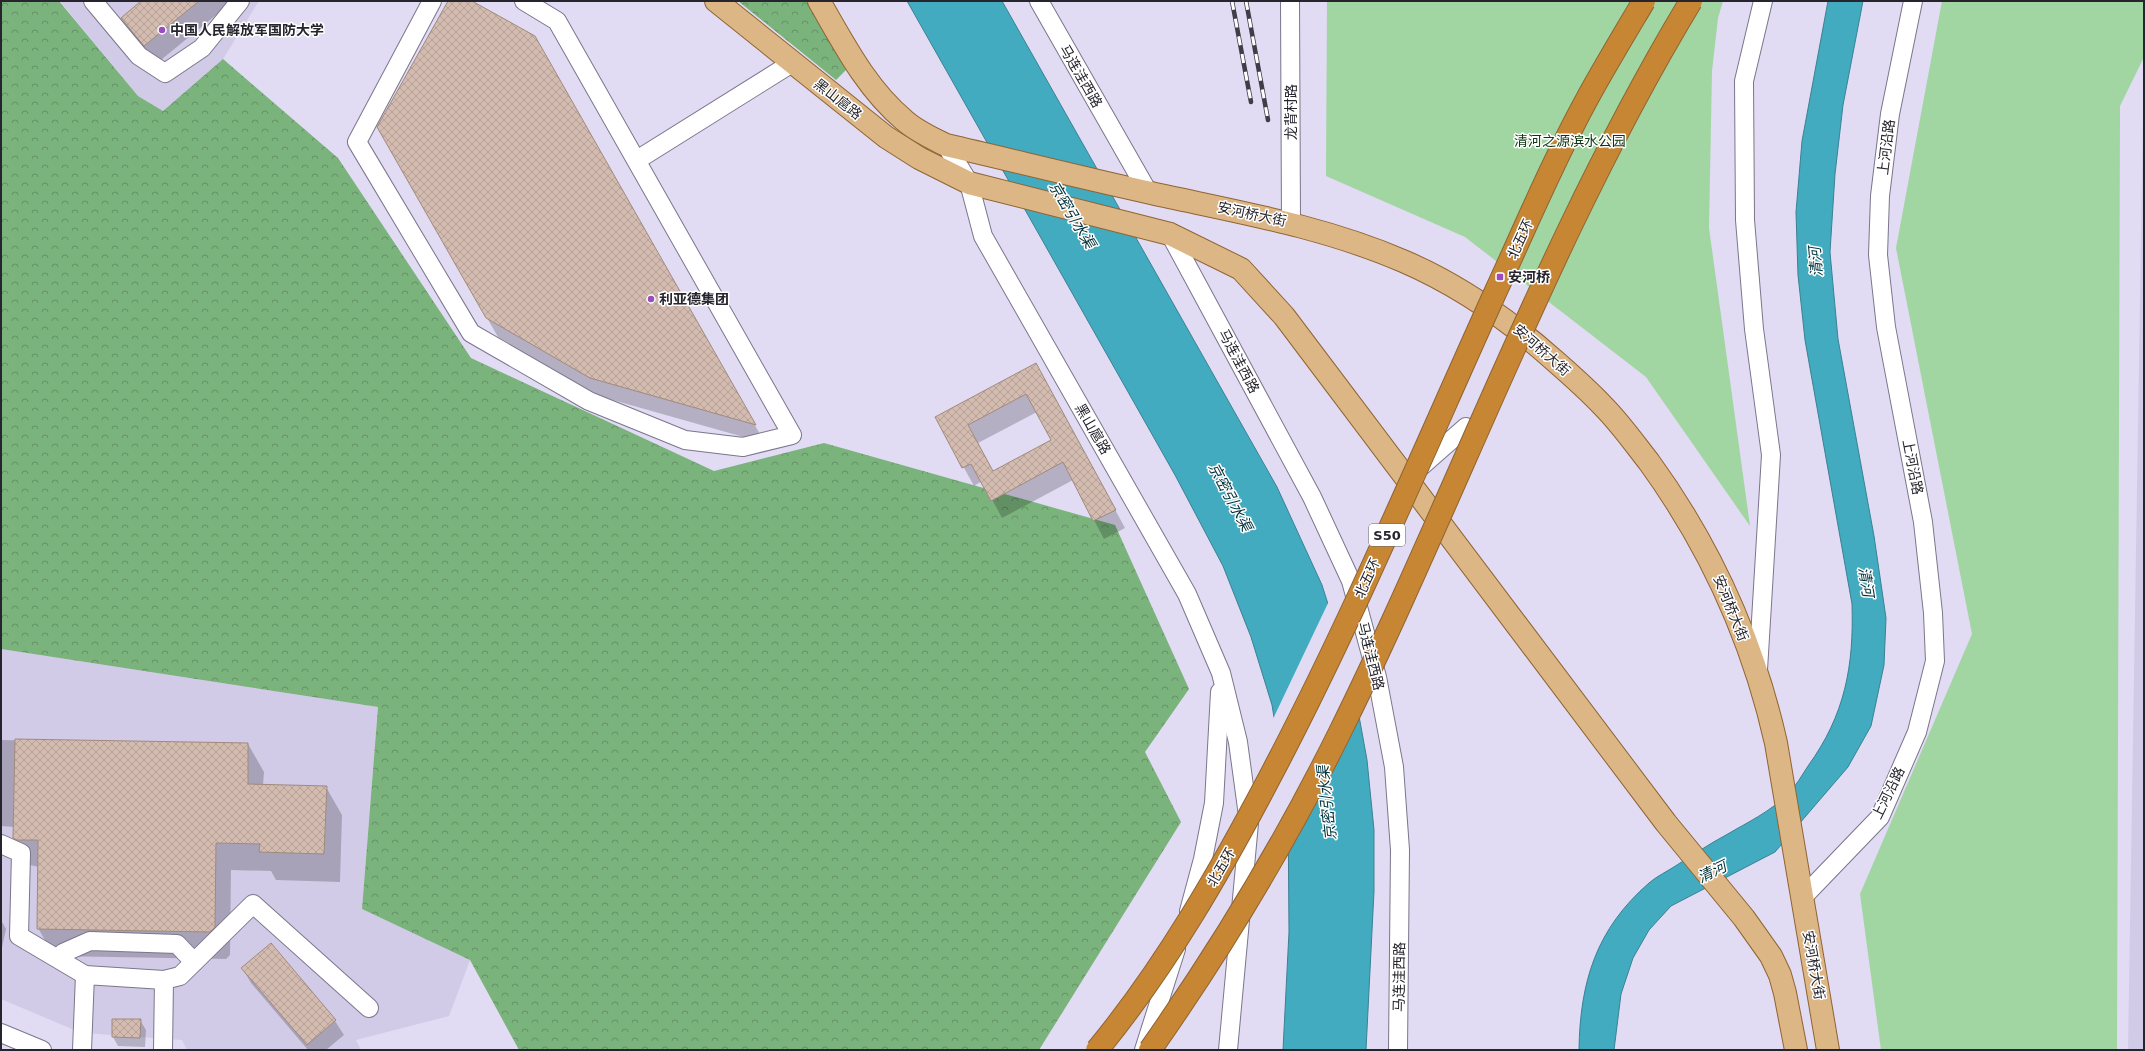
<svg xmlns="http://www.w3.org/2000/svg" width="2145" height="1051" viewBox="0 0 2145 1051" font-family="'DejaVu Sans','Noto Sans SC',sans-serif">
  <defs>
    <pattern id="forest-crowns" width="20" height="18" patternUnits="userSpaceOnUse"><rect width="20" height="18" fill="#7bb37c"/><path d="M2 6a3 3 0 1 1 6 0M12 15a3 3 0 1 1 6 0" fill="none" stroke="#659166"/></pattern>
    <pattern id="building-cross-hatch" width="8" height="8" patternUnits="userSpaceOnUse"><rect width="8" height="8" fill="#d3bcaf"/><path d="M0 0l8 8M0 8l8-8" fill="none" stroke="#b5a197"/></pattern>
  </defs>
  <rect width="100%" height="100%" fill="#e1dbf3"/>
  <g fill="#d2cbe8">
    <polygon points="60,1 259,1 223,59 163,111 138,96"/>
    <polygon points="2144,112 2144,1050 2128,1050 2143,115"/>
    <polygon points="1,649 378,707 362,909 470,960 449,1016 356,1040 361,1050 187,1050 182,1040 85,1033 72,1029 1,999"/>
  </g>
  <g fill="url(#forest-crowns)">
    <polygon points="1,1 59,1 138,96 163,111 223,59 338,158 471,358 714,471 824,443 1115,525 1189,689 1145,752 1181,822 1039,1050 519,1050 470,960 362,909 378,707 1,649"/>
    <polygon points="738,1 809,1 846,70 836,80"/>
  </g>
  <g fill="#a1d5a1">
    <polygon points="1327,1 1723,1 1718,18 1712,71 1709,228 1750,526 1646,377 1465,237 1326,176"/>
    <polygon points="1942,1 2144,1 2144,57 2120,106 2117,1050 1881,1050 1860,894 1972,634 1896,248"/>
  </g>
  <g fill="#42abbf" stroke="#3a8293">
    <polygon points="907,1 1002,1 1277,487 1322,585 1353,683 1367,760 1374,830 1374,891 1366,1050 1283,1050 1289,932 1288,802 1272,705 1251,637 1223,566 1175,475"/>
    <path d="M1828 1H1863L1843 105 1835 174 1830 252 1838 339 1874 536 1886 618 1884 665 1871 726 1848 767 1775 852 1671 906 1649 930 1633 958 1621 994 1614 1050H1579C1580 982 1596 929 1649 883 1657 876 1668 871 1677 865 1693 855 1709 844 1726 835 1748 822 1770 812 1789 793 1796 786 1802 775 1808 766 1845 715 1854 666 1852 604L1805 340 1798 275 1796 212 1802 141Z"/>
  </g>
  <polygon fill="#e1dbf3" points="1329,601 1355,682 1287,850 1286,802 1272,721"/>
  <g fill="#0003" fill-rule="evenodd">
    <polygon points="142,1 233,1 156,64 133,37 122,18"/>
    <polygon points="449,1 470,1 534,37 765,443 602,397 498,337 378,127"/>
    <path d="M1046 382 1125 528 1104 539 1073 480 1002 518 982 481 974 486 936 417ZM1037 412 1052 440 993 472 978 443Z"/>
    <polygon points="1,740 248,744 264,772 263,785 326,787 342,815 340,882 276,880 271,871 231,870 230,955 226,959 54,956 38,928 39,867 30,865 14,838 14,827 1,826"/>
    <polygon points="1,920 6,929 1,952"/>
    <polygon points="271,945 335,1021 344,1035 326,1050 308,1050 251,983 243,969"/>
    <polygon points="113,1020 140,1020 146,1030 145,1047 118,1046 113,1037"/>
  </g>
  <g fill="url(#building-cross-hatch)" stroke="#a08a7e" fill-rule="evenodd">
    <polygon points="141,1 199,1 144,46 121,18"/>
    <polygon points="448,1 472,1 535,36 756,425 590,378 486,318 377,127"/>
    <path d="M1036 363 1116 510 1093 521 1063 462 991 501 971 464 962 468 935 417ZM1026 394 1051 440 993 471 968 425Z"/>
    <polygon points="15,739 248,743 248,784 327,786 324,854 259,852 260,844 216,843 215,927 210,932 37,929 38,840 17,840 13,838"/>
    <polygon points="271,943 336,1020 307,1045 241,968"/>
    <polygon points="112,1019 141,1019 140,1038 112,1037"/>
  </g>
  <g fill="none" stroke-linecap="round" stroke-linejoin="round">
    <defs>
      <g id="minor">
        <polyline points="93,1 139,56 165,73 202,48 240,1"/>
        <polyline points="432,1 357,142 471,333 589,401 685,440 743,447 792,435 557,21 524,1"/>
        <polyline points="1039,1 1148,192"/>
        <polyline points="1290,1 1291,223"/>
        <polyline points="946,145 969,183 983,236 1187,594 1221,673 1238,742 1249,823 1228,1050"/>
        <polyline points="637,160 792,63"/>
        <polyline points="1170,234 1312,497 1351,581 1377,677 1394,767 1400,850 1398,1050"/>
        <polyline points="1417,470 1466,427"/>
        <polyline points="1758,670 1771,455 1754,329 1745,220 1744,81 1763,1"/>
        <polyline points="1,844 21,853 19,936 85,975"/>
        <polyline points="1803,897 1880,817 1917,732 1935,661 1933,613 1923,522 1886,327 1878,255 1880,196 1890,114 1913,1"/>
        <polyline points="1189,911 1203,859 1214,803 1220,692"/>
        <polyline points="58,958 63,953 90,941 177,944 194,962"/>
        <polyline points="164,980 180,976 253,904 369,1008"/>
        <polyline points="1,1033 42,1050"/>
        <polyline points="82,1050 85,975 164,980 163,1050"/>
        <polyline points="1144,1050 1176,949"/>
      </g>
      <g id="major">
        <polyline points="716,1 886,137 919,158 969,183 1170,234 1241,269 1284,316 1666,823 1744,918 1771,956 1780,975 1785,993 1796,1050"/>
        <path d="M819 1C844 44 866 88 904 120 916 131 932 138 946 145 1015 161 1083 178 1151 193 1237 212 1322 226 1403 261 1459 285 1509 320 1555 361 1571 375 1588 390 1603 406 1620 423 1634 443 1649 462 1710 546 1753 641 1776 743L1828 1050"/>
      </g>
    </defs>
    <use href="#minor" stroke="#7b768b" stroke-width="20"/>
    <use href="#major" stroke="#8f6432" stroke-width="24"/>
    <use href="#minor" stroke="#fff" stroke-width="18"/>
    <use href="#major" stroke="#ddb685" stroke-width="22"/>
    <defs>
      <g id="rail">
        <polyline points="1232,1 1251,102"/>
        <polyline points="1246,1 1268,120"/>
      </g>
    </defs>
    <use href="#rail" stroke="#3f3d48" stroke-width="4.5"/>
    <use href="#rail" stroke="#fff" stroke-width="3" stroke-dasharray="9" stroke-linecap="butt"/>
    <defs>
      <g id="highway-bridge">
        <path d="M1097 1050C1167 965 1221 870 1272 773 1354 617 1422 454 1495 293 1525 228 1553 161 1587 99 1605 66 1625 33 1644 1"/>
        <path d="M1150 1050C1221 949 1284 845 1339 734 1459 491 1550 234 1691 1"/>
      </g>
    </defs>
    <use href="#highway-bridge" stroke="#8f6432" stroke-width="24" stroke-linecap="butt"/>
    <use href="#highway-bridge" stroke="#c78634" stroke-width="22"/>
  </g>
  <g fill="#994dbf" stroke="#fff" stroke-width="1.5">
    <circle cx="162" cy="30" r="4"/>
    <rect x="1496" y="273" width="8" height="8" rx="2"/>
    <circle cx="651" cy="299" r="4"/>
  </g>
  <g text-anchor="middle" stroke-width="3" stroke-linejoin="round" paint-order="stroke">
    <rect fill="#fff" stroke="#67666c" stroke-width="1" x="1369" y="524" width="36" height="22" rx="3"/>
    <g font-size="13" font-weight="bold" fill="#26242d">
      <text x="1387" y="540">S50</text>
    </g>
    <g font-size="14" font-weight="bold" fill="#26242d" stroke="#fff" text-anchor="start">
      <text x="170" y="35">中国人民解放军国防大学</text>
      <text x="1508" y="282">安河桥</text>
      <text x="659" y="304">利亚德集团</text>
    </g>
    <g font-size="14" fill="#26242d" stroke="#fff">
      <text transform="translate(1081 76) rotate(60)" y="5">马连洼西路</text>
      <text transform="translate(838 99) rotate(38)" y="5">黑山扈路</text>
      <text transform="translate(1291 112) rotate(-90)" y="5">龙背村路</text>
      <text transform="translate(1886 147) rotate(-83)" y="5">上河沿路</text>
      <text transform="translate(1252 214) rotate(12)" y="5">安河桥大街</text>
      <text transform="translate(1520 239) rotate(-65)" y="5">北五环</text>
      <text transform="translate(1542 350) rotate(41)" y="5">安河桥大街</text>
      <text transform="translate(1239 361) rotate(62)" y="5">马连洼西路</text>
      <text transform="translate(1093 429) rotate(60)" y="5">黑山扈路</text>
      <text transform="translate(1913 467) rotate(79)" y="5">上河沿路</text>
      <text transform="translate(1367 578) rotate(-65)" y="5">北五环</text>
      <text transform="translate(1731 608) rotate(68)" y="5">安河桥大街</text>
      <text transform="translate(1371 656) rotate(76)" y="5">马连洼西路</text>
      <text transform="translate(1888 793) rotate(-64)" y="5">上河沿路</text>
      <text transform="translate(1221 867) rotate(-60)" y="5">北五环</text>
      <text transform="translate(1814 965) rotate(80)" y="5">安河桥大街</text>
      <text transform="translate(1399 977) rotate(-89)" y="5">马连洼西路</text>
    </g>
    <g font-size="14" fill="#0d3611" stroke="#fff">
      <text x="1570" y="146">清河之源滨水公园</text>
    </g>
    <g font-size="15" font-style="italic" fill="#00313a" stroke="#fff">
      <text transform="translate(1072 215) rotate(59)" y="5">京密引水渠</text>
      <text transform="translate(1816 262) rotate(-95)" y="5">清河</text>
      <text transform="translate(1230 497) rotate(62)" y="5">京密引水渠</text>
      <text transform="translate(1866 582) rotate(81)" y="5">清河</text>
      <text transform="translate(1327 803) rotate(-96)" y="5">京密引水渠</text>
      <text transform="translate(1712 872) rotate(-26)" y="5">清河</text>
    </g>
  </g>
  <rect width="2145" height="1051" fill="none" stroke="#26242d" stroke-width="4"/>
</svg>
